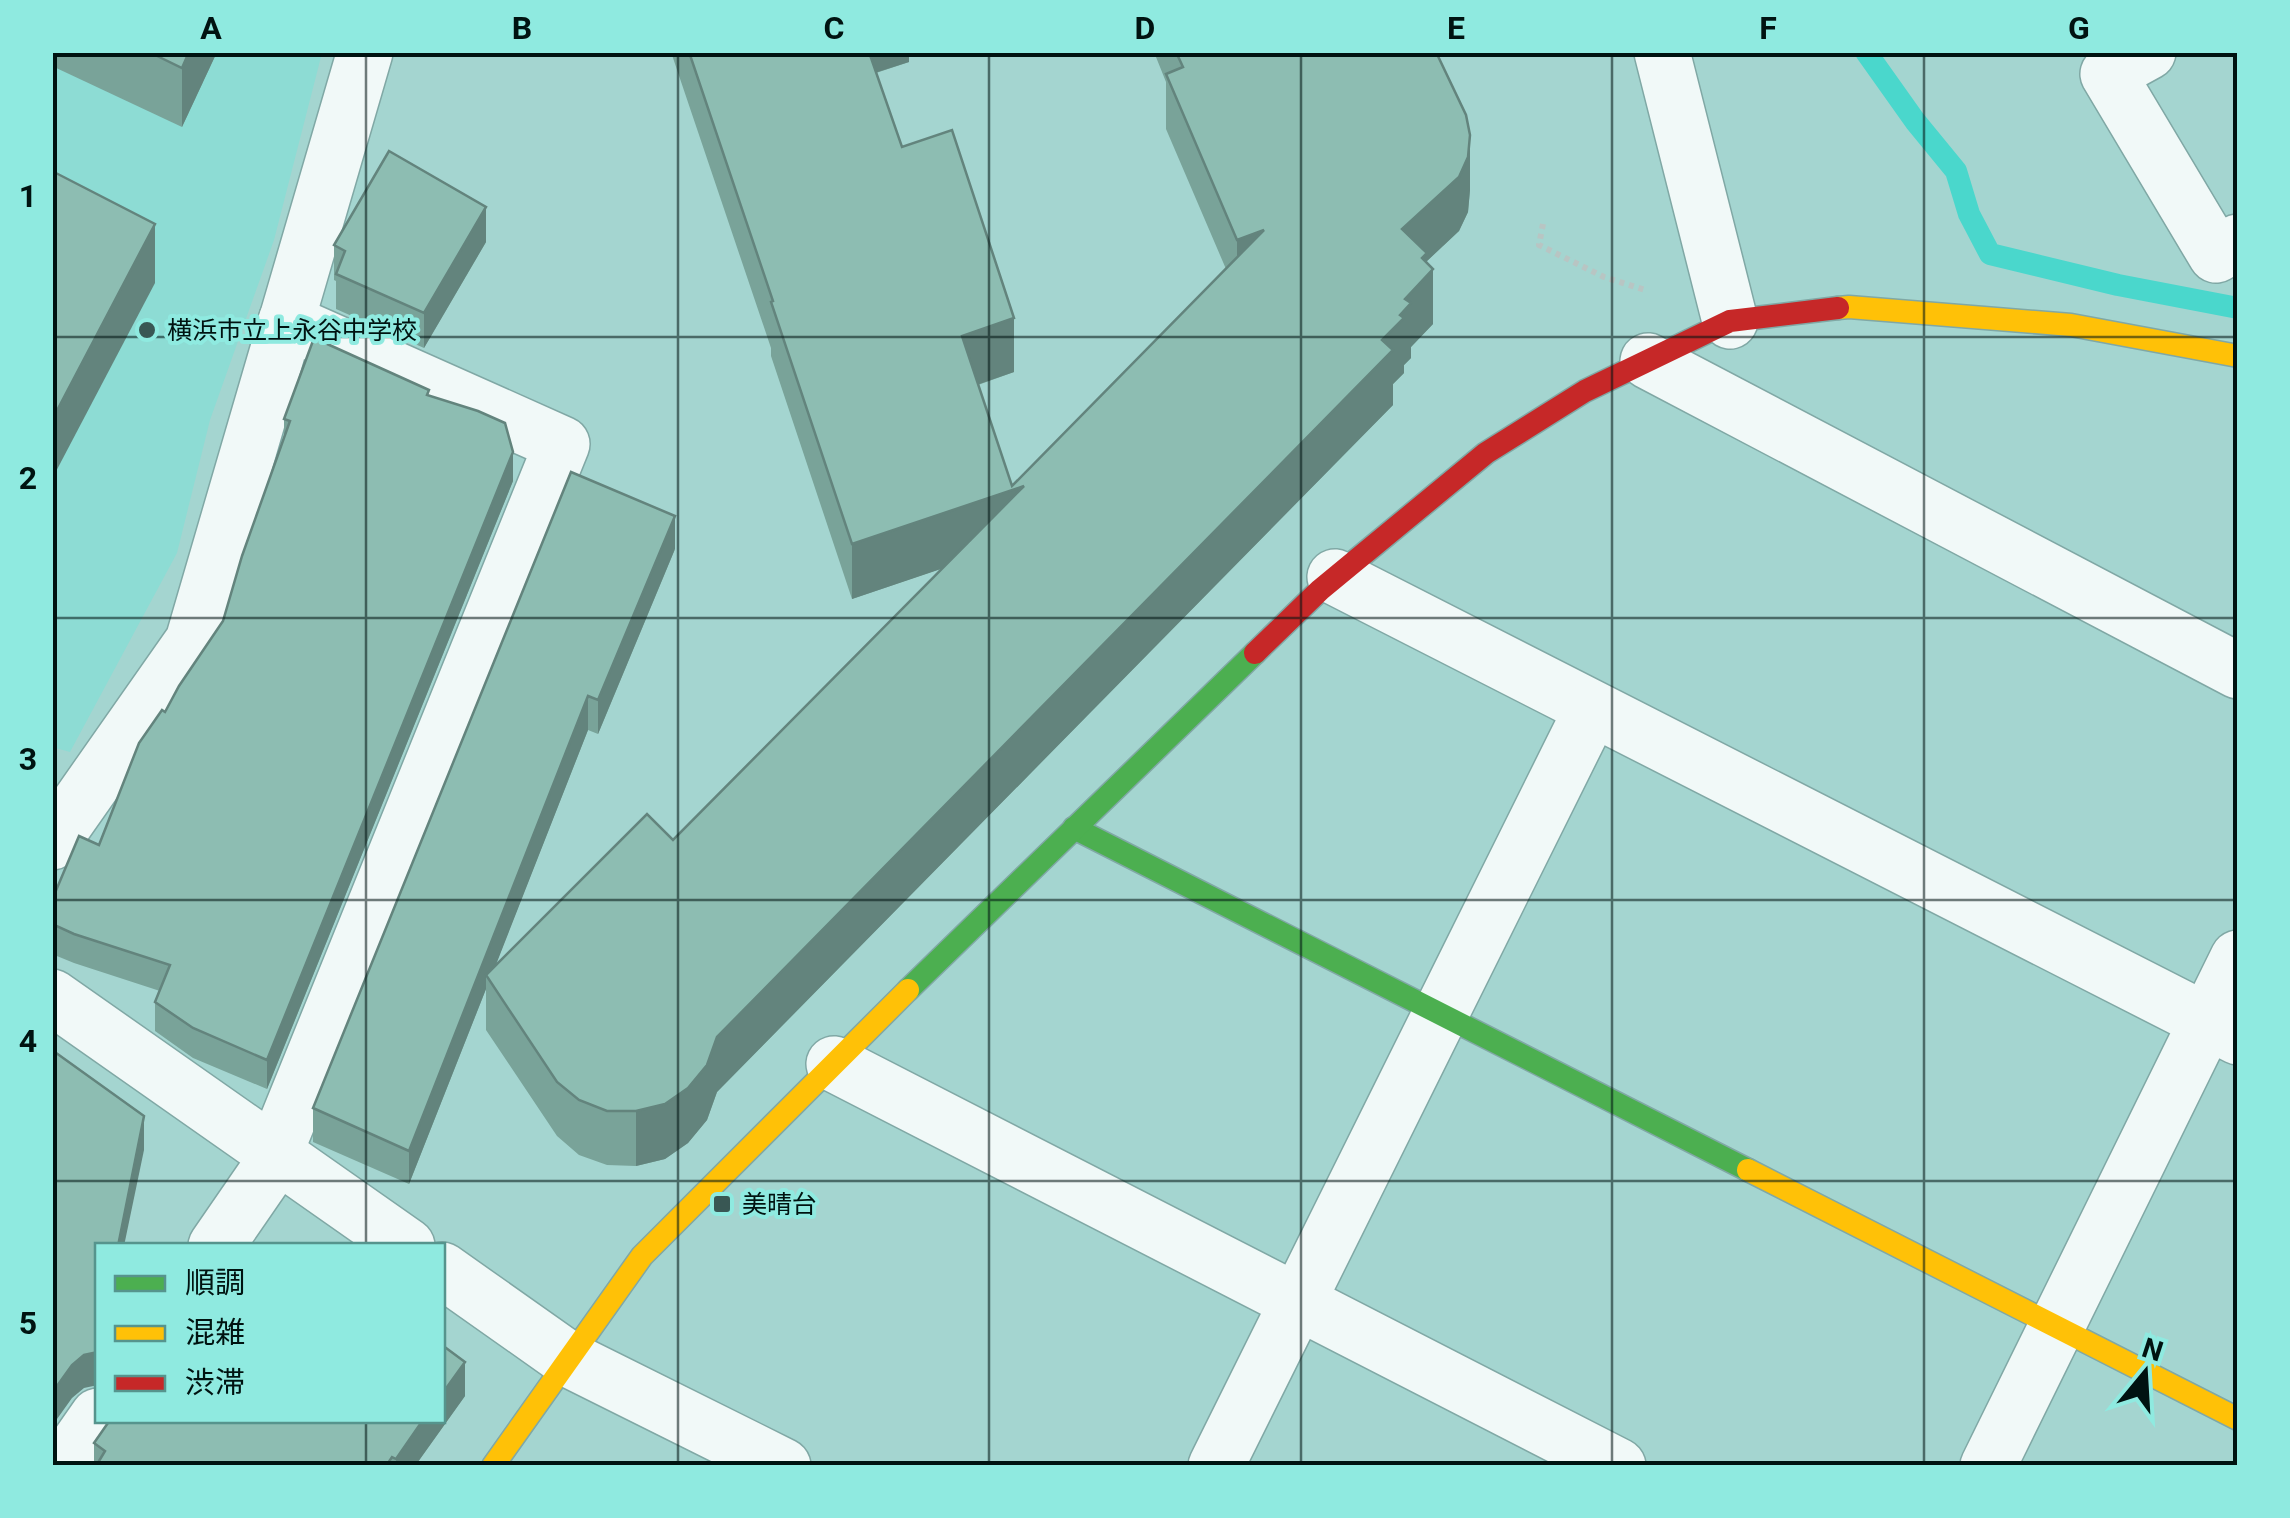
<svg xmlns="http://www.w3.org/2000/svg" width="2290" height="1518" viewBox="0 0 2290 1518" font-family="Roboto,'Noto Sans JP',sans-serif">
  <rect width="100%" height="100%" fill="#a4d5d0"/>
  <polygon fill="#8ddcd4" points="52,53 322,53 274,240 210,420 177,553 70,752 52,747"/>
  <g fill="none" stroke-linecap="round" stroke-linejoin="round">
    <polyline stroke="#4ad7cc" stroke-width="22" points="1866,52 1915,121 1956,171 1969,214 1990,254 2118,285 2238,308"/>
    <defs>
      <g id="street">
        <polyline points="1662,52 1730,321"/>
        <polyline points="2148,52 2108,74 2216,255 2238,242"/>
        <polyline points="1648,361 2238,671"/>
        <polyline points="1335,577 2238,1037"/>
        <polyline points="52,842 193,641 365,52"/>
        <polyline points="52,997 407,1246"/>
        <polyline points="834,1064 1618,1466"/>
        <polyline points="216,1246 267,1172 562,444 286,321"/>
        <polyline points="442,1270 568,1359 783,1466"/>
        <polyline points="63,1466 98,1416"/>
        <polyline points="1216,1466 1592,709"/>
        <polyline points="1988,1466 2238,958"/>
      </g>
      <g id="fast">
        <polyline points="1074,828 1748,1170"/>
        <polyline points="908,990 1255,653"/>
      </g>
      <g id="slow">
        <polyline points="1838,308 1849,307 2071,325 2238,356"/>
        <polyline points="1748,1170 2238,1419"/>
        <polyline points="493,1466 642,1256 908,990"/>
      </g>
      <polyline id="jam" points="1255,653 1320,590 1486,453 1585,391 1730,321 1838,308"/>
    </defs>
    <use href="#street" stroke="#80a8a5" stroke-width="58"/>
    <use href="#fast" stroke="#80a8a5" stroke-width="25"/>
    <use href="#slow" stroke="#80a8a5" stroke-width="25"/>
    <use href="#jam" stroke="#80a8a5" stroke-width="25"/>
    <polyline stroke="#b8c5c3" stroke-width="6" stroke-dasharray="5 5" stroke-linecap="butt" points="1543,224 1539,245 1604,277 1645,290"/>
    <use href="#street" stroke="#f1f9f8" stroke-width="55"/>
    <use href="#fast" stroke="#4caf50" stroke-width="22"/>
    <use href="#slow" stroke="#ffc107" stroke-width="22"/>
    <use href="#jam" stroke="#c62828" stroke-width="22"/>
  </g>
  <g fill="#79a399">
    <polygon points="52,52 217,52 182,127 52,66"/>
    <polygon points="671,52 909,52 909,62 876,73 902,147 1014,372 978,385 1012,486 1226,269 1166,129 1166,82 1154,52 1436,52 1470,190 1468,212 1459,231 1427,261 1433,324 1411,347 1411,358 1404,365 1404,373 1393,384 1393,405 717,1092 707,1120 688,1143 665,1159 636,1166 607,1165 579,1155 557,1136 486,1030 486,989 409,1184 313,1142 313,1108 675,549 598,734 588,730 495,966 673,840 943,568 852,599 771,356 771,348"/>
    <polygon points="486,242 424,348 336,309 336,281 334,280 334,245"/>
    <polygon points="429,396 513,481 267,1089 193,1058 155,1031 155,1002 160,991 74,963 52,954 52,900 99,845 165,712 223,621 284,439 284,419"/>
    <polygon points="465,1396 415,1466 94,1466 94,1443"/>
  </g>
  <g fill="#63847d">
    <polygon points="189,52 217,52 182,127 182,68"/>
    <polygon points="859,52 909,52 909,62 859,78"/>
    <polygon points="1470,135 1470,190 1468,212 1459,231 1427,261 1427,275 1433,269 1433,324 1411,347 1411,358 1404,365 1404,373 1393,384 1393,405 717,1092 707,1120 688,1143 665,1159 636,1166 636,1111 717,1037 1382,340 1402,229"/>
    <polygon points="486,207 486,242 424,348 424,313"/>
    <polygon points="155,224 155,283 52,479 52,420"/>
    <polygon points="1264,230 1237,295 1237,240"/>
    <polygon points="1014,318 1014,372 962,390 962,336"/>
    <polygon points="513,452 513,481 267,1089 267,1060"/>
    <polygon points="1024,486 1024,541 852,599 852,544"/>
    <polygon points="675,516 675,549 598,734 598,700"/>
    <polygon points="588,696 588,730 490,980 486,975 486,989 409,1184 409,1151"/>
    <polygon points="144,1116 144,1150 124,1246 118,1246"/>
    <polygon points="98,1352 98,1385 84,1388 72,1398 52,1426 52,1393 72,1365 84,1355"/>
    <polygon points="465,1362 465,1396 415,1466 396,1466 396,1459 423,1420 442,1420 442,1394"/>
  </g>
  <g fill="#8dbdb2" stroke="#63847d" stroke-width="2.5">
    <polygon points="149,52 189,52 182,68"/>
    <polygon points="689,52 869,52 902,147 952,130 1014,318 962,336 1012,486 1264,230 1237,240 1166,74 1183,67 1176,52 1436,52 1466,115 1470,135 1468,157 1459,177 1402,229 1427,253 1422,258 1433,269 1405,299 1411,303 1400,315 1404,318 1382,340 1393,350 717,1037 707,1065 688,1088 665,1104 636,1111 607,1111 579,1100 557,1082 486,975 647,814 673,840 1024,486 852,544 771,302 773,301"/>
    <polygon points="389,151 486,207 424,313 336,274 345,251 334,245"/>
    <polygon points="52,171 155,224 52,420"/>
    <polygon points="314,338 429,390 427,395 478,411 505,423 513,452 267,1060 193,1028 155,1002 170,965 74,934 52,924 52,900 79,836 99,845 139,743 162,710 165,712 179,686 223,621 242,556 290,421 284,419"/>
    <polygon points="571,472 675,516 598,700 588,696 409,1151 313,1108"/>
    <polygon points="52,1050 144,1116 118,1246 98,1246 98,1352 84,1355 72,1365 52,1393"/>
    <polygon points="442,1345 465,1362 442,1394"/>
    <polygon points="110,1420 423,1420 396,1459 392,1457 386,1466 96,1466 105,1451 94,1443"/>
  </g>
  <path fill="none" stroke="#001311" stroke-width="2.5" stroke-opacity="0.55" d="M366 52V1246M678 52V1466M989 52V1466M1301 52V1466M1612 52V1466M1924 52V1466M52 337H2238M52 618H2238M52 900H2238M52 1181H2238M366 1420V1466"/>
  <g fill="#395754" stroke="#8feae0" stroke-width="4">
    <circle cx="147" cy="330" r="10"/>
    <rect x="712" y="1194" width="20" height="20" rx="5"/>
  </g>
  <g text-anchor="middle" stroke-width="8" stroke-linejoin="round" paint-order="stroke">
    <g font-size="25" fill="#001311" stroke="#8feae0" text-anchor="start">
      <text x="167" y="339">横浜市立上永谷中学校</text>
      <text x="742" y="1213">美晴台</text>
    </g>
  </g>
  <rect width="2290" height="1518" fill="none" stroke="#8feae0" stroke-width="110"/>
  <rect x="95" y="1243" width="350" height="180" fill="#8feae0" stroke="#56948d" stroke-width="2.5"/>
  <rect x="115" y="1276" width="50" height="15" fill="#4caf50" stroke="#56948d" stroke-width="2.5"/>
  <text x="185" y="1293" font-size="30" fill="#001311">順調</text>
  <rect x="115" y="1326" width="50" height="15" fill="#ffc107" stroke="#56948d" stroke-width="2.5"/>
  <text x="185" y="1343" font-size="30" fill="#001311">混雑</text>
  <rect x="115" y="1376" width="50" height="15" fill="#c62828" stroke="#56948d" stroke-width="2.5"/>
  <text x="185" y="1393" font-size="30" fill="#001311">渋滞</text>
  <g transform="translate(2145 1373) rotate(18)" stroke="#8feae0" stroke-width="8" paint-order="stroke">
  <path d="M0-8L18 38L0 25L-18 38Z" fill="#001311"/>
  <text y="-15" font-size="28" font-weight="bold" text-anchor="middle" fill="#001311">N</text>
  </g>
  <rect x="55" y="55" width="2180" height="1408" fill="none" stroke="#001311" stroke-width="4"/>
  <g font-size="32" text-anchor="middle" font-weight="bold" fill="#001311">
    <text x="211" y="39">A</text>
    <text x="522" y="39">B</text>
    <text x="834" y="39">C</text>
    <text x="1145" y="39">D</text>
    <text x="1456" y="39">E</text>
    <text x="1768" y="39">F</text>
    <text x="2079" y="39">G</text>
    <text x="28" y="207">1</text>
    <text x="28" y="489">2</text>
    <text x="28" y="770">3</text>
    <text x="28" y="1052">4</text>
    <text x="28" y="1334">5</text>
  </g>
</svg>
